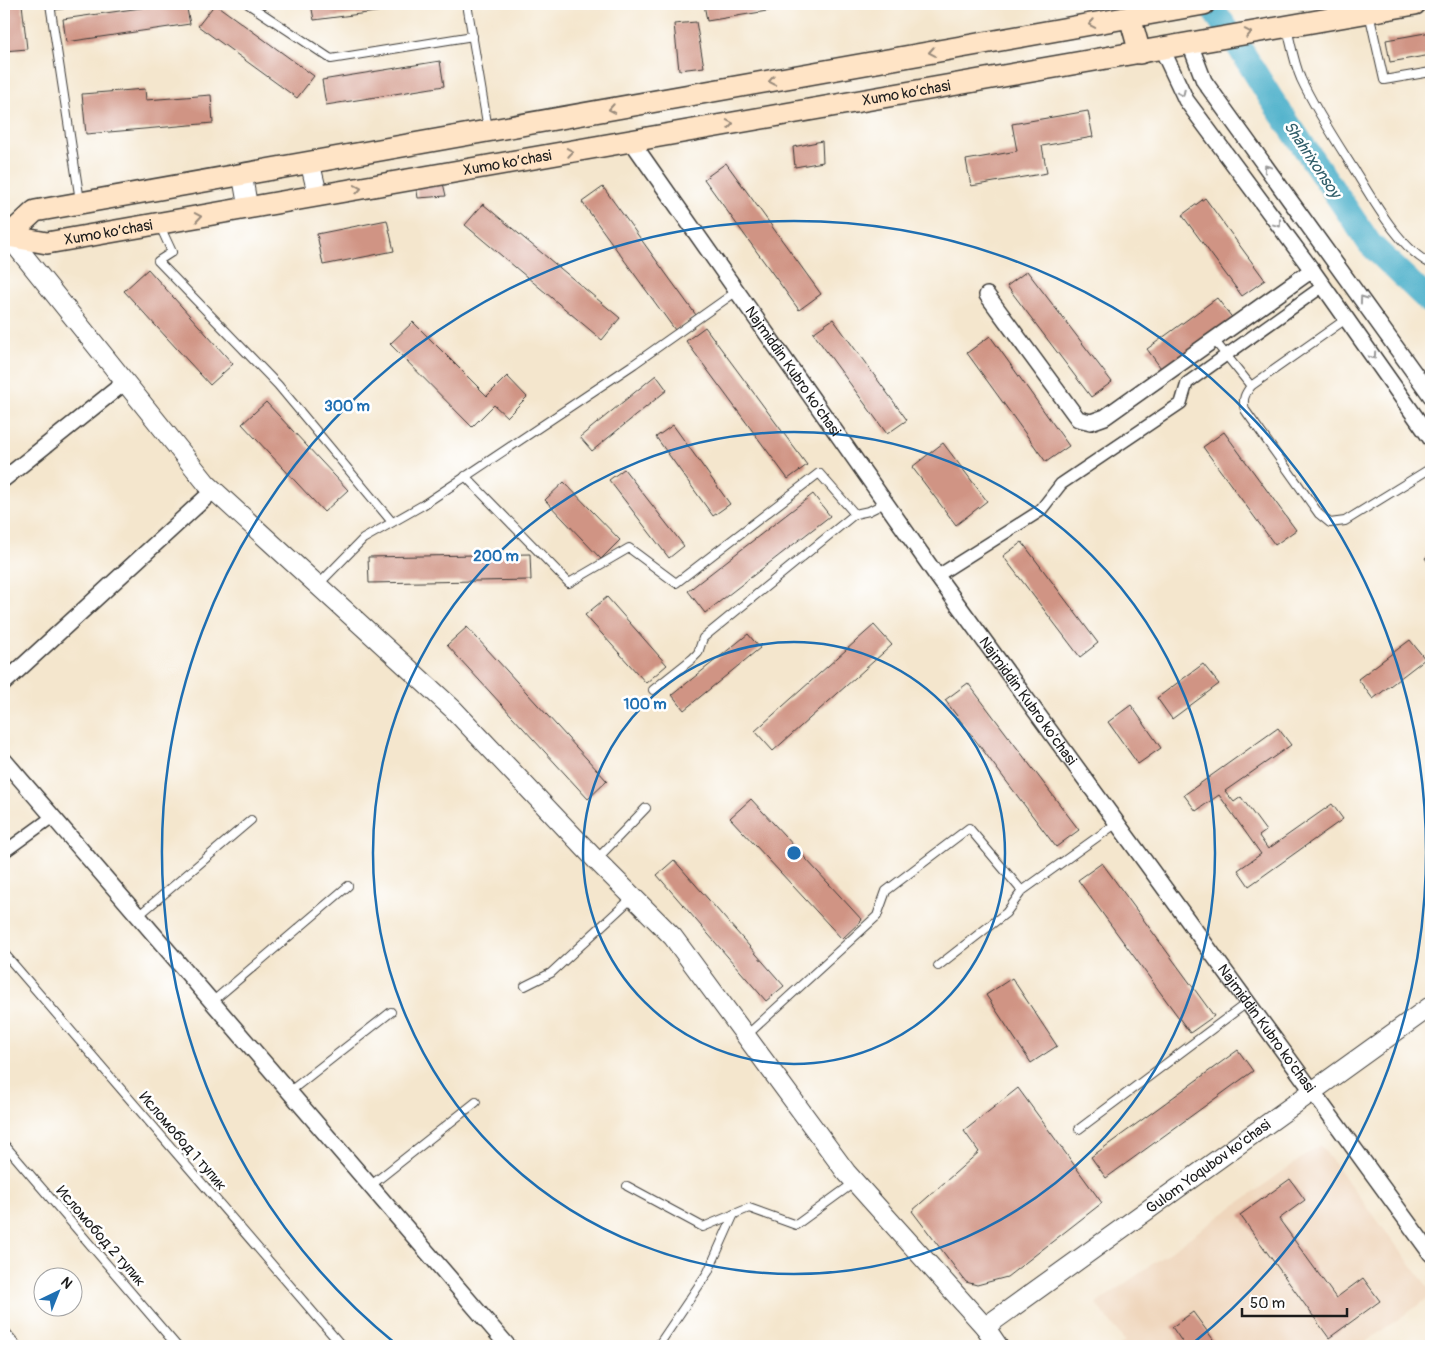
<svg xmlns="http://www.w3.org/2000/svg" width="1435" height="1350" viewBox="0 0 1435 1350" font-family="Pangolin,sans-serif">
  <rect width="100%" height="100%" fill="#fff"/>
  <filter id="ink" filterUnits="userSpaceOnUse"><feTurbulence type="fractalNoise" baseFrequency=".02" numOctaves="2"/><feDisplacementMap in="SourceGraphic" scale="10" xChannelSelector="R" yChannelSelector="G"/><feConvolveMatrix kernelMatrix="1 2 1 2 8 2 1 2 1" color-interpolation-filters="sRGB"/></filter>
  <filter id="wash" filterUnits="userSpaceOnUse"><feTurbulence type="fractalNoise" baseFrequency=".0096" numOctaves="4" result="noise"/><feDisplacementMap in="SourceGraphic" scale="20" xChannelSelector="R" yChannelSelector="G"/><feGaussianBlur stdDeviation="1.12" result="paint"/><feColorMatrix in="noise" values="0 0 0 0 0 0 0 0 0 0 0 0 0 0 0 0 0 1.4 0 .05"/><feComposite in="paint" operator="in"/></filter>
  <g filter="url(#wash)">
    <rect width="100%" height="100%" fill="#f4e6cd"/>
    <polygon fill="#efd6bc" points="1320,1145 1431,1291 1431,1296 1360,1346 1118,1346 1125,1341 1096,1304"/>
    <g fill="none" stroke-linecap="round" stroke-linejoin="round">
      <polyline stroke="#4aafc9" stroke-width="25" points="1209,4 1234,39 1272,100 1370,244 1430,302 1431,302"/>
    </g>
    <g id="blocks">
      <g fill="#d09484">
        <polygon points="4,4 22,4 27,49 4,51"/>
        <polygon points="169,4 186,4 190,24 66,42 63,19"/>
        <polygon points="215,4 314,76 297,98 198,26"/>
        <polygon points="311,4 429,4 429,5 314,20"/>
        <polygon points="704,4 803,4 803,5 707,21"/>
        <polygon points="696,22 704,67 679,70 674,24"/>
        <polygon points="1431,32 1431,55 1390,62 1386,40"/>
        <polygon points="440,61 444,86 326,105 322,80"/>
        <polygon points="145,89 146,100 211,95 213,123 86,134 82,94"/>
        <polygon points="1088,111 1093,137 1042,146 1047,173 971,186 966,160 1017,151 1012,124"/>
        <polygon points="822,141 823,162 795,167 793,147"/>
        <polygon points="726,163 821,294 799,310 704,179"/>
        <polygon points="443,183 446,196 418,198 416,184"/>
        <polygon points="603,187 696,315 675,330 582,202"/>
        <polygon points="1205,198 1265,280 1242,296 1182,215"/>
        <polygon points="483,204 620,318 602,340 465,225"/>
        <polygon points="387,220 394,251 323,265 317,234"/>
        <polygon points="148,269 233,364 210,385 124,291"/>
        <polygon points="1027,271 1112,382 1091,397 1007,286"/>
        <polygon points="1217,298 1234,320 1163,371 1147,349"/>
        <polygon points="833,319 907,420 887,434 813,333"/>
        <polygon points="413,322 487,396 507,376 527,397 507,417 494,405 472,427 390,344"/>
        <polygon points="705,327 807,465 788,479 686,341"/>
        <polygon points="990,336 1069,446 1046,462 967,353"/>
        <polygon points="656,375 667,390 592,451 580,437"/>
        <polygon points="266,402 348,490 324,512 242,424"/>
        <polygon points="673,425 730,504 713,516 656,437"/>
        <polygon points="1224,432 1296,530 1275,545 1203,447"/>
        <polygon points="943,443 987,501 956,525 912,467"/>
        <polygon points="624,469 684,546 669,558 609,480"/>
        <polygon points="564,482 620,540 601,559 545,500"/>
        <polygon points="813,494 830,516 705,613 688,591"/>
        <polygon points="1022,542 1098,643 1080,657 1003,556"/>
        <polygon points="1431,553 1431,567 1425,558"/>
        <polygon points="530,554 531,580 369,583 368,557"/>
        <polygon points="607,597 667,665 646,683 585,615"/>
        <polygon points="874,625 892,645 773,751 755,731"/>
        <polygon points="467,627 607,781 588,799 447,645"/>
        <polygon points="748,634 760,648 684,710 672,695"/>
        <polygon points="1410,640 1425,659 1373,699 1358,679"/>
        <polygon points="1203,664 1219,684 1172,719 1157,698"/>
        <polygon points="968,683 1079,830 1056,847 945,700"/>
        <polygon points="1131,705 1161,748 1138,764 1108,722"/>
        <polygon points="1278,728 1291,745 1225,791 1234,802 1241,797 1266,831 1259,836 1268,849 1332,804 1343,819 1249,886 1238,870 1261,854 1219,795 1196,811 1184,795"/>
        <polygon points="751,799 862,920 842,939 730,818"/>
        <polygon points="674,860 784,986 766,1001 657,875"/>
        <polygon points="1102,863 1214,1016 1190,1033 1078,880"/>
        <polygon points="1012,978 1057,1046 1031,1063 986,995"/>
        <polygon points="1238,1050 1253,1071 1106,1178 1091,1157"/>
        <polygon points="1018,1088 1102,1203 1007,1277 977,1285 966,1282 912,1211 979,1152 964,1131"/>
        <polygon points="1290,1179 1305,1200 1279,1219 1336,1298 1363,1278 1380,1301 1329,1338 1240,1215"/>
        <polygon points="1193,1312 1218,1346 1185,1346 1172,1327"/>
      </g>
    </g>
  </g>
  <g filter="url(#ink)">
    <use href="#blocks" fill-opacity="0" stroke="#3c3a37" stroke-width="1"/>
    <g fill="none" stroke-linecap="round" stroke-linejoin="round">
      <defs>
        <g id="service">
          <polyline points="50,4 80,201"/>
          <polyline points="248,4 331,59 473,36"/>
          <polyline points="467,4 488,129"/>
          <polyline points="51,6 64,4"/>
          <polyline points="1369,13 1384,80 1431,72"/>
          <path d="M1287 28C1291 44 1294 63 1301 79 1316 111 1336 141 1355 171 1373 200 1400 249 1431 264"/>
          <polyline points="159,224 172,252 158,261 278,385 392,522"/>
          <path d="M1346 319 1251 386C1245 394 1242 399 1245 410L1319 514 1330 523 1345 521 1431 468"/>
          <polyline points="1214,340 1251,386"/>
          <polyline points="465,476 569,583 629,548 676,583 819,473 855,514 869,511 885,503"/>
          <polyline points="318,585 363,539 423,505 634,364 737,291"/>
          <polyline points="653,690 692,659 698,653 703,638 855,514"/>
          <polyline points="596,860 646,808"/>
          <polyline points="138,916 251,820"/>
          <polyline points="4,953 342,1346"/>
          <polyline points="938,966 1006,913 1022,891"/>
          <polyline points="525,986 551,973 633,897"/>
          <polyline points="212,1002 348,886"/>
          <polyline points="747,1035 877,916 886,891 969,828 1022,891 1117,823"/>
          <polyline points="289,1092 391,1012"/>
          <polyline points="1079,1129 1248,1002"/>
          <polyline points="4,1144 177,1346"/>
          <polyline points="370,1186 476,1102"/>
          <polyline points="627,1186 703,1227 749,1208 796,1225 855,1182"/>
          <polyline points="4,1330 17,1346"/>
          <polyline points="658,1346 708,1272 734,1214"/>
        </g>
        <g id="pedestrian">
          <polyline points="937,576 1040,511 1061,484 1181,403 1187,383 1323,286"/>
          <polyline points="4,852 52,817"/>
        </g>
        <g id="minor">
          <polyline points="1190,44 1204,81 1431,396"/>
          <polyline points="1162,49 1186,100 1312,270 1431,439"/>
          <path id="s1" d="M632 142 937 576 1431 1254"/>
          <polyline points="987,295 1078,419 1091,422 1105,417 1312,270"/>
          <polyline points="4,479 125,382"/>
          <polyline points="4,683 214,490"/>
          <polyline points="4,760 508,1346"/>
        </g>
        <g id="tertiary">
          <polyline points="310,163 318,196"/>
          <polyline points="242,174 248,208"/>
          <polyline points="8,236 207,484 453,709 596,860 673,937 846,1172 985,1327 998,1346"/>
          <path id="s2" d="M985 1327 1431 1006"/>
        </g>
        <g id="secondary">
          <path id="s3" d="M1204 4 35 211 8 236 47 243 1415 4"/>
          <polyline points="1130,17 1140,53"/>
        </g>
      </defs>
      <use href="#service" stroke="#3c3a37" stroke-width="10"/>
      <use href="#pedestrian" stroke="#3c3a37" stroke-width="14"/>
      <use href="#minor" stroke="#3c3a37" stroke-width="18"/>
      <use href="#tertiary" stroke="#3c3a37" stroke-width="21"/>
      <use href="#secondary" stroke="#3c3a37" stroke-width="24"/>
      <use href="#service" stroke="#fff" stroke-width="8"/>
      <use href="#pedestrian" stroke="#fff" stroke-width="11"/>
      <use href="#minor" stroke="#fff" stroke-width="15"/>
      <use href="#tertiary" stroke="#fff" stroke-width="19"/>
      <use href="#secondary" stroke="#ffe4c6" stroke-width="21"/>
    </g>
    <defs><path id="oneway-chevron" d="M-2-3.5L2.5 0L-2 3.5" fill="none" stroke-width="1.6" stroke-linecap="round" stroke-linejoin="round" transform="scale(1.25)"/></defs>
    <g stroke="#998a7a">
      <use href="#oneway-chevron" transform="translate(1092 24) rotate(170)"/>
      <use href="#oneway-chevron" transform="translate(1248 33) rotate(-11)"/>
      <use href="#oneway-chevron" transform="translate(932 52) rotate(170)"/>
      <use href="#oneway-chevron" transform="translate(772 81) rotate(170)"/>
      <use href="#oneway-chevron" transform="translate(612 109) rotate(170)"/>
      <use href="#oneway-chevron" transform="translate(730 124) rotate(-10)"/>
      <use href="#oneway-chevron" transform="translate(570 152) rotate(-10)"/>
      <use href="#oneway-chevron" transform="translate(358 189) rotate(-10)"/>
      <use href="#oneway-chevron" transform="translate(198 217) rotate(-10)"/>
    </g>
    <g stroke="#999">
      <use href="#oneway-chevron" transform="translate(1182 93) rotate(64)"/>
      <use href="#oneway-chevron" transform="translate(1267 168) rotate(-126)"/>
      <use href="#oneway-chevron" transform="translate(1278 224) rotate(53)"/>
      <use href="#oneway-chevron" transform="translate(1363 299) rotate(-126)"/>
      <use href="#oneway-chevron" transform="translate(1373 356) rotate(55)"/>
    </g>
  </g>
  <g fill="none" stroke="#1f6fb2" stroke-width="2.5">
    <circle cx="794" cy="853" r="211"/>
    <circle cx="794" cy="853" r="421"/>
    <path d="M396 1344A632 632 0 1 1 1192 1344"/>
  </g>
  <g text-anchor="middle" stroke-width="5" stroke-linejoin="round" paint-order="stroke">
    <g font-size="15" fill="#1c1c1c" stroke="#fff">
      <text dy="5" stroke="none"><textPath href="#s3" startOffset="2136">Xumo ko’chasi</textPath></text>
      <text dy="5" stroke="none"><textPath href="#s3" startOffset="1731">Xumo ko’chasi</textPath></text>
      <text dy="5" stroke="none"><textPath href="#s3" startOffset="1326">Xumo ko’chasi</textPath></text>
      <text dy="5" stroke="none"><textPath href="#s1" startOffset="280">Najmiddin Kubro ko'chasi</textPath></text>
      <text dy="5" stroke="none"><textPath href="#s1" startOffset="685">Najmiddin Kubro ko'chasi</textPath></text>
      <text dy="5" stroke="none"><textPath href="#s1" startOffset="1090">Najmiddin Kubro ko'chasi</textPath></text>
      <text transform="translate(183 1141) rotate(49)" y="5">Исломобод 1 тупик</text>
      <text dy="5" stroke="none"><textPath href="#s2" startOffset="275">Gulom Yoqubov ko'chasi</textPath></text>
      <text transform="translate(101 1236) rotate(49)" y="5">Исломобод 2 тупик</text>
    </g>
    <g font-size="16" font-style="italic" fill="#315e6a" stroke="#fff">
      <text transform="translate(1313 159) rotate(56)" y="6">Shahrixonsoy</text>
    </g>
  </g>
  <circle cx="794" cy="853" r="8" fill="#1f6fb2" stroke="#fff" stroke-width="2.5"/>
  <g font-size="15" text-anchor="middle" font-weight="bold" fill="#1f6fb2" stroke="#fff" stroke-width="5" stroke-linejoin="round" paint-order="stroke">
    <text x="347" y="411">300 m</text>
    <text x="496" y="561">200 m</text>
    <text x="645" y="709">100 m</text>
  </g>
  <rect width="1435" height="1350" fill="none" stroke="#fff" stroke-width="20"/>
  <g transform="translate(58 1292) rotate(43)"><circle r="24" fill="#ffffff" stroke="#a4a4a4"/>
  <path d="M0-4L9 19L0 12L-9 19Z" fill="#1f6fb2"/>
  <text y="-8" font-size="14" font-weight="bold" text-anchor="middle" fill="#1c1c1c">N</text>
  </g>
  <path d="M1242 1308v8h105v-8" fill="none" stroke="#1c1c1c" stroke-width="2.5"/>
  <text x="1250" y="1308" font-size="15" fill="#1c1c1c" stroke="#ffffff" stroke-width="4" paint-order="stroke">50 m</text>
</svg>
